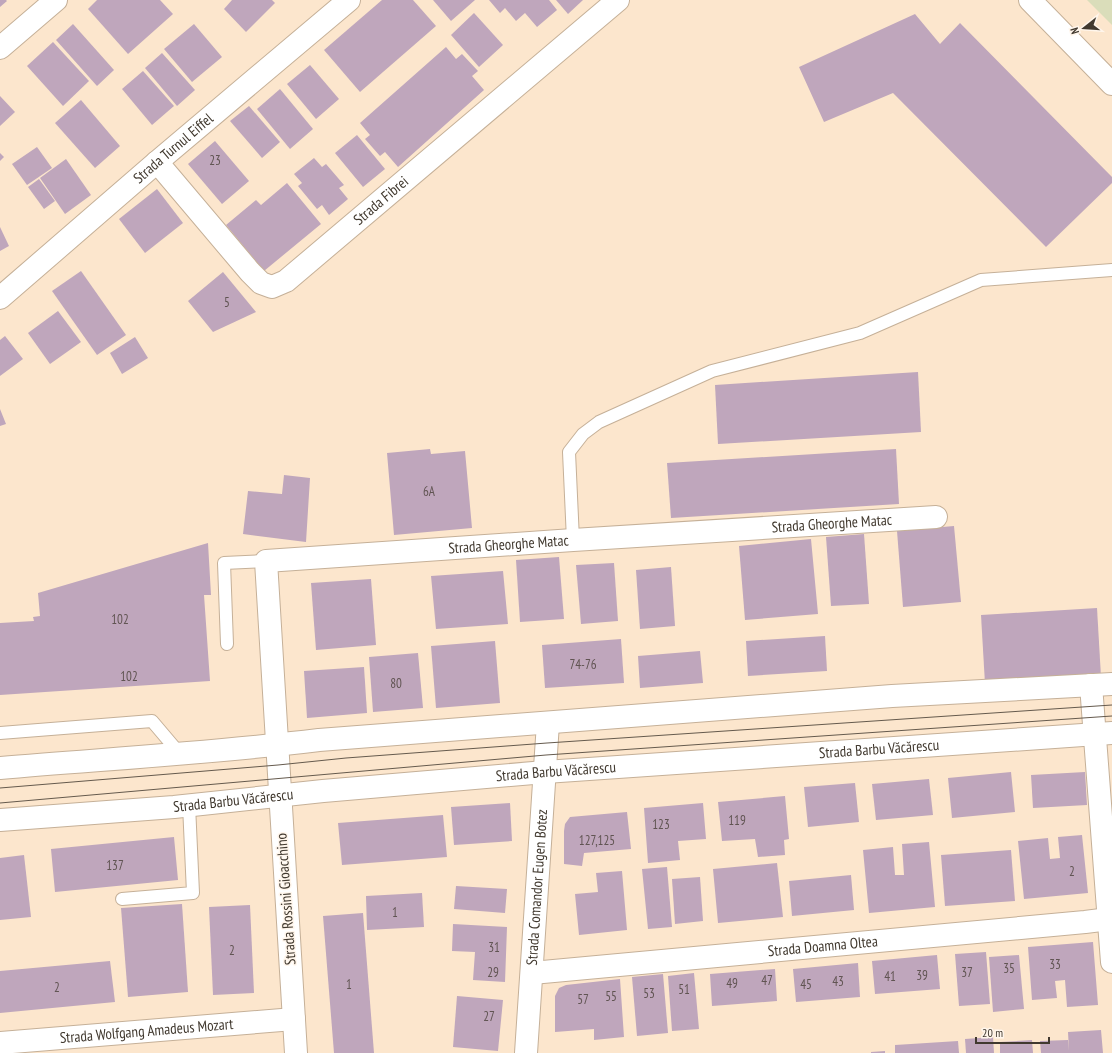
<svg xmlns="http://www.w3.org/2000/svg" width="1112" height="1053" viewBox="0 0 1112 1053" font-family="'PT Sans Narrow',sans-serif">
  <rect width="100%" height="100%" fill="#fce6cd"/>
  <polygon fill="#daddba" points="1087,0 1112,0 1112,25"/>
  <g fill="#bfa6bc">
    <polygon points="0,0 6,0 7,1 0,7"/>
    <polygon points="97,0 160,0 173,14 128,54 88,9"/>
    <polygon points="232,0 272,0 275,3 246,32 224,9"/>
    <polygon points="382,0 413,0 436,26 360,92 324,50"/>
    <polygon points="433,0 475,0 451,21"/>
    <polygon points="489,0 549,0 557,10 537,27 525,13 516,21 505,8 500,13"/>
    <polygon points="556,0 583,0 568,14"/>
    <polygon points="474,13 503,45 479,67 451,35"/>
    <polygon points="915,14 940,44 960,23 1112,177 1112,183 1046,247 893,93 824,122 799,67"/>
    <polygon points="73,24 114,70 97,86 56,40"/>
    <polygon points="194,24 222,57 192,82 164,49"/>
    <polygon points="53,42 89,81 63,106 27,66"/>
    <polygon points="446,47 456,59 462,54 478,71 472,76 484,90 398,167 385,152 380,156 365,139 370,135 360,123"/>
    <polygon points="162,53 195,90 177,106 145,68"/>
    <polygon points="310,65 339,99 316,119 287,84"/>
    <polygon points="143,71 174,106 152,125 122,89"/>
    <polygon points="280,89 313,129 290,149 257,109"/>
    <polygon points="0,96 15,112 0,126"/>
    <polygon points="81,100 120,146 95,168 55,123"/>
    <polygon points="249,106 280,142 262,158 230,121"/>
    <polygon points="357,135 385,169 363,187 335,153"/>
    <polygon points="215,141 249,181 222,204 188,164"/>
    <polygon points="37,147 52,168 27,185 12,164"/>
    <polygon points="0,153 4,157 0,161"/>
    <polygon points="314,158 322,167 326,164 344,185 339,188 348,199 329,215 322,205 317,209 298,186 302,183 294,174"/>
    <polygon points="66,159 91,195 65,214 40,178"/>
    <polygon points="39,179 55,201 44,209 28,187"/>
    <polygon points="287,183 321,224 264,271 226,225 256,200 261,205"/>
    <polygon points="157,189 183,223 145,253 119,219"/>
    <polygon points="0,227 9,246 0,251"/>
    <polygon points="81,271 126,335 97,355 52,291"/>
    <polygon points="223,272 256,312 213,332 188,301"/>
    <polygon points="58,311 81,342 50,364 28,333"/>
    <polygon points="5,336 23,359 0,376 0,340"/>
    <polygon points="135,337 148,358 122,374 110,353"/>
    <polygon points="918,372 921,432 718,444 715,385"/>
    <polygon points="0,409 6,424 0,426"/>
    <polygon points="430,449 431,454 465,451 472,528 394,535 387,453"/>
    <polygon points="896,449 899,504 671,518 667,463"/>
    <polygon points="284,475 310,478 306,542 243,534 248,491 282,494"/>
    <polygon points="954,526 961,602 903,607 897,531"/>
    <polygon points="864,534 869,604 831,606 826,537"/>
    <polygon points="811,539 818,614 745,620 739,546"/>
    <polygon points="208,543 211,595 204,595 210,681 0,695 0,623 34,621 33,617 40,616 38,593"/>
    <polygon points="559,557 564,619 520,622 516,560"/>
    <polygon points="614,563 618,621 581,624 576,565"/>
    <polygon points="671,567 675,626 640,629 636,570"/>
    <polygon points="503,571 508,624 436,629 431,576"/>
    <polygon points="371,579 376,645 316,650 311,583"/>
    <polygon points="1097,608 1101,677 985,684 981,615"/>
    <polygon points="825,636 827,671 748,676 746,641"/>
    <polygon points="621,639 624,683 545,688 542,645"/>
    <polygon points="495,641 500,703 436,708 431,646"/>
    <polygon points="700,651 703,683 640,688 638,656"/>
    <polygon points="418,653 423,708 373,712 369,657"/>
    <polygon points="364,667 367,713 307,718 304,671"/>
    <polygon points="1011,772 1015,812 952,818 948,778"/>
    <polygon points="1085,772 1087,805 1033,808 1031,775"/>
    <polygon points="929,779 933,815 876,820 872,784"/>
    <polygon points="855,783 859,822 808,827 804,787"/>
    <polygon points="785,796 789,839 784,840 785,855 758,857 755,839 722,841 718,802"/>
    <polygon points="510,803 512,841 454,845 451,807"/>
    <polygon points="703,803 706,839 678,841 680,860 648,863 644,808"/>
    <polygon points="627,812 631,849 584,853 582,866 564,864 564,831 565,824 570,817"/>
    <polygon points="443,815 447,857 342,865 338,823"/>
    <polygon points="1082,835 1088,893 1024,899 1018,841 1048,838 1050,859 1060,858 1058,837"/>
    <polygon points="174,837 178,880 55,892 51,849"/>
    <polygon points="929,842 935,907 869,913 863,850 893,847 895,875 904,875 902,844"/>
    <polygon points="1011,850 1015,901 945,906 941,855"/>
    <polygon points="24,855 31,917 0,920 0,858"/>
    <polygon points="777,863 783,917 718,923 713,869"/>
    <polygon points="667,867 672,927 648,929 642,869"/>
    <polygon points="622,871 627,930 579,935 575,894 598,892 596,873"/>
    <polygon points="851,875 854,910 792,916 789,881"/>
    <polygon points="700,877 703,921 675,924 672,879"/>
    <polygon points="456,886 507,889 505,913 454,909"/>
    <polygon points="422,893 424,927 367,930 366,896"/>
    <polygon points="182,904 188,992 128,997 121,908"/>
    <polygon points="250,905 254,993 213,995 209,907"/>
    <polygon points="363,913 374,1053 334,1053 323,916"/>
    <polygon points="453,924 507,927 505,982 473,980 475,952 452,951"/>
    <polygon points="1093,942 1098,1005 1067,1007 1065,980 1055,981 1057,998 1032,1000 1028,947"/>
    <polygon points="986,952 990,1004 959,1006 955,954"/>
    <polygon points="937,955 940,989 875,994 872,961"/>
    <polygon points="1019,955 1024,1009 993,1012 989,957"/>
    <polygon points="110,961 115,1002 0,1013 0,971"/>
    <polygon points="858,963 860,997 796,1002 793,969"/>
    <polygon points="775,969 777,1001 712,1006 710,974"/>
    <polygon points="694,973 699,1029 672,1031 668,976"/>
    <polygon points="663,974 668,1033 637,1036 632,977"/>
    <polygon points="620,979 624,1037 594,1040 594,1029 555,1032 555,996 559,988 566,985"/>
    <polygon points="457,996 503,1000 498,1051 453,1047"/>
    <polygon points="1101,1030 1103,1053 1041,1053 1040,1041 1068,1040 1069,1051 1068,1032"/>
    <polygon points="993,1037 994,1053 966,1053 965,1039"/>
    <polygon points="1032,1040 1033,1053 1000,1053 1000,1042"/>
    <polygon points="958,1041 959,1053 895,1053 895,1045"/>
    <polygon points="885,1051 885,1053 871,1053 871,1052"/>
  </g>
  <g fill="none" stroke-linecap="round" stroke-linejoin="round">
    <defs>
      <g id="service">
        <polyline points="573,540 569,452 583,434 599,422 712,371 860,333 981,280 1112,270"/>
        <polyline points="227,644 224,563 266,561"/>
        <polyline points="0,733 152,721 180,754"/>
        <polyline points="122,899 193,893 189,805"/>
      </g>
      <g id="minor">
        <polyline points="0,48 56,0"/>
        <path id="s1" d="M157 162 250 272 261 283 272 287 286 281 618 0"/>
        <path id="s2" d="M0 298 157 162 349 0"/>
        <path id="s3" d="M532 973 1085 922 1109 919 1112 915"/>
        <path id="s4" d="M0 1043 294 1019"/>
        <path id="s5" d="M296 1053 266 561 573 540 936 517"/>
        <path id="s6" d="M526 1053 548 723"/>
      </g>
      <polyline id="tertiary" points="1091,685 1112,962"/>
      <polyline id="secondary" points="1030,0 1112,84"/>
      <g id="primary">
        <path d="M0 768C106 759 213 753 319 740L892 696 1112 684"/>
        <path id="s7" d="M0 820 174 807 323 791 545 772 1112 733"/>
      </g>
    </defs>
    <use href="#service" stroke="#c5b098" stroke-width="14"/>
    <use href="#minor" stroke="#c5b098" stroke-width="24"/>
    <use href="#tertiary" stroke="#c5b098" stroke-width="24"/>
    <use href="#secondary" stroke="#c5b098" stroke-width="24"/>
    <use href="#primary" stroke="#c5b098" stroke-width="24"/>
    <use href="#service" stroke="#fff" stroke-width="12"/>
    <use href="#minor" stroke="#fff" stroke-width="22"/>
    <use href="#tertiary" stroke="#fff" stroke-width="22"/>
    <use href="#secondary" stroke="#fff" stroke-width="22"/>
    <use href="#primary" stroke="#fff" stroke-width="22"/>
    <g stroke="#655a4d" stroke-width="1">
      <polyline points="0,788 278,765 346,758 547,743 1112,705"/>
      <polyline points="0,803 546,755 1112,716"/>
    </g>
  </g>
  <g text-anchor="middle" stroke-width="3" stroke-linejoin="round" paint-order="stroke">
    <g font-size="13" fill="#605452">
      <text x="215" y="165">23</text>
      <text x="227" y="307">5</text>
      <text x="429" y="496">6A</text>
      <text x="120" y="624">102</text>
      <text x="583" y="669">74-76</text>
      <text x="129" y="681">102</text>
      <text x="396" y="688">80</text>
      <text x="737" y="825">119</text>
      <text x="661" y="829">123</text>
      <text x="597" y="845">127,125</text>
      <text x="115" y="870">137</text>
      <text x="1072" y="876">2</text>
      <text x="395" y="917">1</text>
      <text x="494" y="952">31</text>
      <text x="232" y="955">2</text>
      <text x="1055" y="969">33</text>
      <text x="1009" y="973">35</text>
      <text x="493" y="977">29</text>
      <text x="967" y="977">37</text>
      <text x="922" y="980">39</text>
      <text x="890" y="981">41</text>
      <text x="767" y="985">47</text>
      <text x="838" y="986">43</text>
      <text x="732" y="988">49</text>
      <text x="349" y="989">1</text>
      <text x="806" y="989">45</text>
      <text x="57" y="992">2</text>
      <text x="684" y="994">51</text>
      <text x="649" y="998">53</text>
      <text x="611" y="1001">55</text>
      <text x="583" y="1004">57</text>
      <text x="489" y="1021">27</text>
    </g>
    <g font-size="15" fill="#41392f" stroke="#fff6ec">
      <text dy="5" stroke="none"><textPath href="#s2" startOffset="229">Strada Turnul Eiffel</textPath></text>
      <text dy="5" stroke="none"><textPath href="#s1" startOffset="311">Strada Fibrei</textPath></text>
      <text dy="5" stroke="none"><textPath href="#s5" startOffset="1060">Strada Gheorghe Matac</textPath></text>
      <text dy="5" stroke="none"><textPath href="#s5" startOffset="736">Strada Gheorghe Matac</textPath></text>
      <text dy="5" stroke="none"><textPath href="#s7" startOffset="882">Strada Barbu Văcărescu</textPath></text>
      <text dy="5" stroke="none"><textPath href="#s7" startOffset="558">Strada Barbu Văcărescu</textPath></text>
      <text dy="5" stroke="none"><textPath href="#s7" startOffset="234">Strada Barbu Văcărescu</textPath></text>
      <text dy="5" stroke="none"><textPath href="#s6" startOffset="166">Strada Comandor Eugen Botez</textPath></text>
      <text transform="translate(286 899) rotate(-94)" y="5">Strada Rossini Gioacchino</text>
      <text dy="5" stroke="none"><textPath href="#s3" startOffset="292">Strada Doamna Oltea</textPath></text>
      <text dy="5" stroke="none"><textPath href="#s4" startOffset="147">Strada Wolfgang Amadeus Mozart</textPath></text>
    </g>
  </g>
  <g transform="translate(1084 28) rotate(253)" stroke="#fff6ec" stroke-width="3" paint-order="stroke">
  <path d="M0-3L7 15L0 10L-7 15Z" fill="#41392f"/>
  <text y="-6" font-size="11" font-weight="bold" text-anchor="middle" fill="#41392f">N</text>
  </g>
  <path d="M976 1037v6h73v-6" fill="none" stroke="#41392f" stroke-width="2"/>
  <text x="982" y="1037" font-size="12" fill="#41392f" stroke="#fff6ec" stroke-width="3" paint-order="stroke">20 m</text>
</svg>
